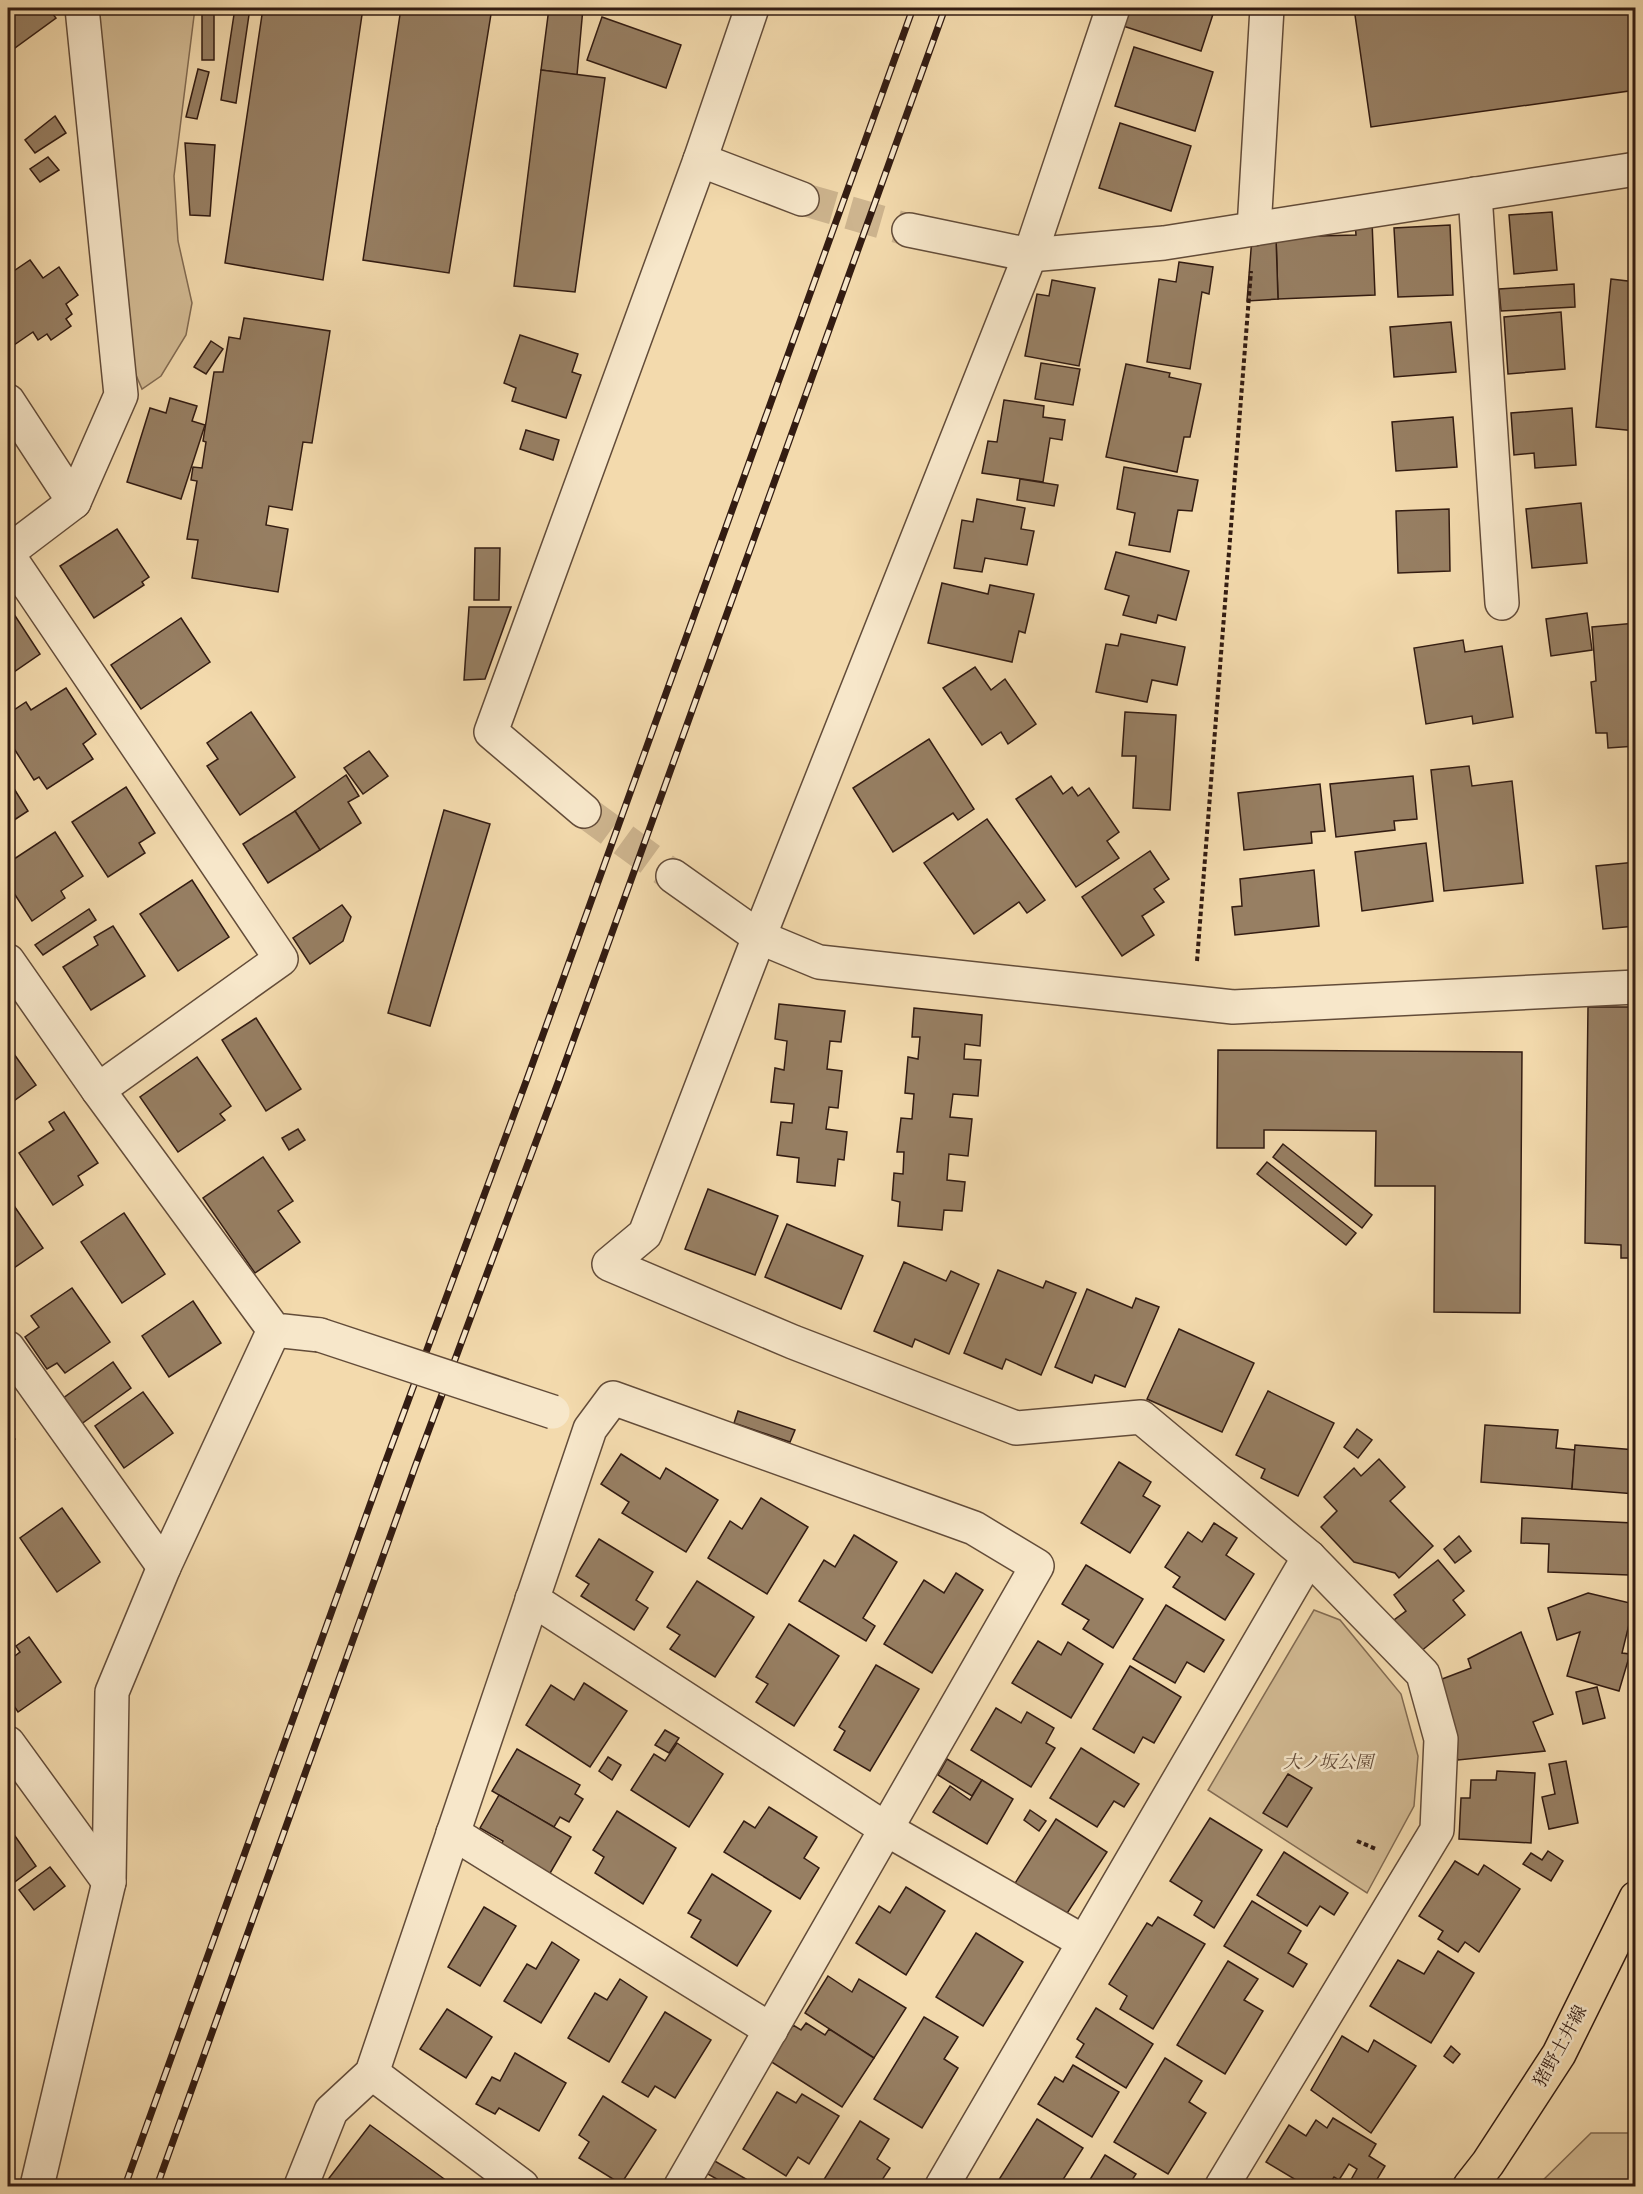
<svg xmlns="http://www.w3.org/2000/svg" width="1643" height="2194" viewBox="0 0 1643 2194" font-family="Vollkorn,'Noto Serif JP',serif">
  <rect width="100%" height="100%" fill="#f3daad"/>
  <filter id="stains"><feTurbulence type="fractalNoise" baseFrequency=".00333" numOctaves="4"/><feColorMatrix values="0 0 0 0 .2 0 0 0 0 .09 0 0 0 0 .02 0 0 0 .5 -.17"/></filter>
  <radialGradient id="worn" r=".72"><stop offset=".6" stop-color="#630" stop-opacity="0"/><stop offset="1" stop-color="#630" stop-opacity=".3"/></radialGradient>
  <g fill="#d2ba93" stroke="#826b52" stroke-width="1.5">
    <polygon points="97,8 195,8 174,176 178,241 192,303 186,335 161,376 142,389 132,366"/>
    <polygon points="1314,1610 1340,1620 1401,1694 1418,1756 1414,1806 1367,1893 1208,1790"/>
    <polygon points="1591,2133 1635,2133 1635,2186 1537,2186"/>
  </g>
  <g fill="#977f63" stroke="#331c12" stroke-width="1.5">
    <polygon points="8,8 48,8 56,18 8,53"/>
    <rect x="202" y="8" width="12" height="52"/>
    <polygon points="235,8 250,8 236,103 221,100"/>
    <polygon points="263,8 363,8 323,280 225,263"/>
    <polygon points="401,8 492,8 449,273 363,260"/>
    <polygon points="549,8 583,8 577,75 541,70"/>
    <polygon points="1129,8 1215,8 1201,51 1123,26"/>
    <polygon points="1354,8 1388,8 1388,9 1400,8 1636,8 1636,90 1371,127"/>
    <polygon points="602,17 681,45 666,88 587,60"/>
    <polygon points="1134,47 1213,72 1195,131 1115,106"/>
    <polygon points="198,69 209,72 197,119 186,117"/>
    <polygon points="541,70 605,78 575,292 514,286"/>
    <polygon points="55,116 66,133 35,153 25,140"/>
    <polygon points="1120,123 1191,146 1171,211 1099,188"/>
    <polygon points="185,143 215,145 210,216 190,215"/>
    <polygon points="48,157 59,170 40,182 30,169"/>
    <polygon points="1552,212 1557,270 1514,274 1509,215"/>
    <polygon points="1355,221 1372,221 1375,295 1278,299 1276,237 1356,235"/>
    <polygon points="1450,225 1453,295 1398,297 1394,228"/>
    <polygon points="1252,237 1276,237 1278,299 1247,301"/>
    <polygon points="30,260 43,278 59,267 78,295 66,304 72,314 66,319 71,326 51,340 47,334 38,340 33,332 14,345 8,336 8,275"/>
    <polygon points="1179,262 1213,267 1209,294 1202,292 1190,369 1147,362 1159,279 1176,282"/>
    <polygon points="1611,279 1636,282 1636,431 1596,427"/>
    <polygon points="1052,280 1095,288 1079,366 1025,356 1037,294 1049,296"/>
    <polygon points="1574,284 1575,307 1501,311 1499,289"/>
    <polygon points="1561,312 1565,369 1508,374 1504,317"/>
    <polygon points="244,318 330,331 312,443 303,442 292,510 269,506 266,525 288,529 278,592 192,578 198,540 187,539 197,481 191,480 193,467 202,468 206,442 203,441 214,372 223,372 229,337 240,339"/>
    <polygon points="1451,322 1456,372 1394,377 1390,327"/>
    <polygon points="520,335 578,354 572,372 581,375 566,418 512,401 516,388 504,383"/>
    <polygon points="211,341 223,349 206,374 194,367"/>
    <polygon points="1041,363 1080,369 1073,405 1035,399"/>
    <polygon points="1126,364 1170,373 1169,377 1201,384 1190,437 1184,437 1177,472 1106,457"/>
    <polygon points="170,398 197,406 192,421 205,425 181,499 127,482 150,408 166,413"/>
    <polygon points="1004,400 1044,406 1043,417 1065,420 1062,440 1050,438 1043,482 982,473 988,441 997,442"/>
    <polygon points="1572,408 1576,465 1535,468 1534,453 1514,455 1511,413"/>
    <polygon points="1453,417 1457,467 1396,471 1392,422"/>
    <polygon points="526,430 559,440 553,460 520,449"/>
    <polygon points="1124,467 1198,480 1192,511 1178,510 1170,552 1129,545 1135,513 1117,509"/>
    <polygon points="1020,479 1058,485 1054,506 1017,500"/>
    <polygon points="977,499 1025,508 1021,529 1034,531 1027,565 985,558 982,572 954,568 962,520 973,522"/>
    <polygon points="1581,503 1587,563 1532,568 1526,509"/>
    <polygon points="1449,509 1450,571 1398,573 1396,511"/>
    <polygon points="117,529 149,577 142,582 144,585 94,618 60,566"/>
    <polygon points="475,548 500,548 499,600 474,600"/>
    <polygon points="1116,552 1189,571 1176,620 1158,615 1156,623 1123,615 1129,596 1105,589"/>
    <polygon points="942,583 988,594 990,585 1034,594 1025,633 1019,631 1012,662 928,643"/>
    <polygon points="8,605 40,654 8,676"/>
    <polygon points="469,607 511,607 485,679 464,680"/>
    <polygon points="1587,613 1592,650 1551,656 1546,619"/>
    <polygon points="181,618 210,662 141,709 111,665"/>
    <polygon points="1636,623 1636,746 1608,748 1607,733 1596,733 1591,682 1596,681 1592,627"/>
    <polygon points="1121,634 1185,647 1177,685 1152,680 1147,702 1096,692 1106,644 1118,646"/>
    <polygon points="1463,640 1465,652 1502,646 1513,717 1473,724 1472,716 1426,724 1414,648"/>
    <polygon points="975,667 991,690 1005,679 1036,724 1008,744 1001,732 982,745 943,688"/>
    <polygon points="66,688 96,734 83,744 93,759 47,789 39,777 34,780 8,739 8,714 26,702 31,710"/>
    <polygon points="251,712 295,777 240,815 207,766 218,759 207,743"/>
    <polygon points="1125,712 1176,715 1170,810 1133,808 1136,756 1122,756"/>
    <polygon points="929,739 974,809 958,820 953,813 893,852 853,788"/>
    <polygon points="369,751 388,776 363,794 344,768"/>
    <polygon points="1469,766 1472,786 1512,781 1523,883 1444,891 1431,770"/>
    <polygon points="346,775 359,796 348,802 361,823 320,850 295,811"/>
    <polygon points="1051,776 1063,794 1072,787 1078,796 1089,788 1119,832 1107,841 1119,858 1076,887 1016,799"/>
    <polygon points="1413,776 1417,819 1394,821 1395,830 1336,837 1330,784"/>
    <polygon points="8,779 28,811 8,824"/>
    <polygon points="1320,784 1325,831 1311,832 1312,843 1244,850 1238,793"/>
    <polygon points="126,787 155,833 139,843 145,853 108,877 72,822"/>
    <polygon points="444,810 490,824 430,1026 388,1013"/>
    <polygon points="295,811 320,850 268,883 243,844"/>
    <polygon points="987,819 1045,900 1027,913 1019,902 974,934 924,863"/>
    <polygon points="55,832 83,876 61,891 65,898 32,921 8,884 8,863"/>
    <polygon points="1426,843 1433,901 1362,911 1355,852"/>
    <polygon points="1150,851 1169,879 1154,889 1164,902 1142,916 1154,935 1122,956 1082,897"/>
    <polygon points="1636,862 1636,926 1603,929 1596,866"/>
    <polygon points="1314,870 1319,926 1235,935 1232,907 1242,906 1240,879"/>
    <polygon points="192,880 229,937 178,971 140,914"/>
    <polygon points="342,905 351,917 343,941 310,964 293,938"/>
    <polygon points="89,909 96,920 43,955 35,945"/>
    <polygon points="113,926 145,976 91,1010 63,967 98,945 94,937"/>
    <polygon points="779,1004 845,1011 841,1042 830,1041 827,1069 842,1071 838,1108 829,1107 826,1129 847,1132 844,1160 838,1159 835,1186 797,1182 799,1158 777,1155 781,1122 792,1123 794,1104 771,1102 775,1068 784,1070 787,1041 775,1039"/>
    <polygon points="1588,1007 1636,1007 1636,1258 1621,1258 1621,1245 1585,1243"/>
    <polygon points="914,1008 982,1015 980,1046 965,1044 964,1059 981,1060 978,1096 953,1094 950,1117 972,1119 968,1156 949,1154 947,1180 965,1182 962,1211 944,1210 942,1230 898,1226 900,1202 892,1200 894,1173 903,1174 904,1152 897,1152 901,1118 912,1119 914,1094 905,1093 908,1057 918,1059 920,1037 912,1037"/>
    <polygon points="256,1018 301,1089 266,1111 222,1040"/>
    <polygon points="1218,1050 1522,1052 1520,1313 1434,1312 1435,1186 1375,1186 1376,1131 1264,1130 1264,1148 1217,1148"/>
    <polygon points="14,1054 36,1085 8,1105 8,1058"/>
    <polygon points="197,1057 231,1106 220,1114 225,1120 178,1152 140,1097"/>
    <polygon points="64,1112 98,1163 78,1176 83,1185 53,1205 19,1153 54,1130 49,1122"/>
    <polygon points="298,1129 305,1140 289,1150 282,1138"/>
    <polygon points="1283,1144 1372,1215 1362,1228 1273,1157"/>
    <polygon points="263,1157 293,1201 278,1211 300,1242 255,1273 203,1198"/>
    <polygon points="1267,1162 1356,1233 1346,1245 1257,1174"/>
    <polygon points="708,1189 778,1216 755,1275 685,1249"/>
    <polygon points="8,1197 43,1248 8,1272"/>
    <polygon points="124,1213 165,1274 122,1303 81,1242"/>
    <polygon points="787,1224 863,1256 841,1309 765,1277"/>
    <polygon points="904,1262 946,1281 951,1271 979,1284 949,1354 915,1339 912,1347 874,1331"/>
    <polygon points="998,1270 1043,1288 1046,1281 1076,1293 1041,1375 1006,1359 1002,1369 964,1353"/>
    <polygon points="72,1288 110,1342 65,1373 57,1363 47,1369 25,1337 39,1327 31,1316"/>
    <polygon points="1087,1289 1132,1308 1136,1298 1159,1307 1125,1387 1095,1375 1092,1383 1055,1367"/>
    <polygon points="193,1301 221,1343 169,1377 142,1336"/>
    <polygon points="1179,1329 1254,1363 1222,1432 1147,1399"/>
    <polygon points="113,1362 131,1388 73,1430 55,1404"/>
    <polygon points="1268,1391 1334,1423 1298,1496 1261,1478 1265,1469 1236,1455"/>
    <polygon points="143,1392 173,1433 124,1468 95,1426"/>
    <polygon points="738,1411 795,1430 790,1442 734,1423"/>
    <polygon points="1485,1425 1558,1430 1556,1448 1575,1450 1572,1489 1481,1482"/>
    <polygon points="8,1428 15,1439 8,1445"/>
    <polygon points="1357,1429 1372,1440 1358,1458 1344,1447"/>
    <polygon points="1575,1445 1636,1450 1636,1494 1572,1489"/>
    <polygon points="621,1454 660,1479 666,1468 718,1500 686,1552 622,1513 629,1502 601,1484"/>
    <polygon points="1379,1459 1405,1487 1390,1501 1433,1546 1399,1578 1395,1573 1354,1562 1321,1527 1337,1511 1324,1497 1354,1468 1361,1476"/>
    <polygon points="1119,1462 1151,1482 1143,1496 1160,1506 1130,1553 1081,1523"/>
    <polygon points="761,1498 808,1527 767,1594 708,1558 730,1521 742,1529"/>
    <polygon points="62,1508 100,1562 57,1592 20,1538"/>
    <polygon points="1522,1518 1634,1523 1636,1554 1632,1554 1629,1575 1548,1572 1549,1544 1521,1543"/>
    <polygon points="1214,1523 1237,1538 1226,1555 1254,1574 1225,1620 1173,1587 1180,1577 1165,1567 1188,1532 1202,1542"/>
    <polygon points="854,1535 897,1562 863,1618 875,1626 866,1641 799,1601 824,1560 835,1567"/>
    <polygon points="1459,1536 1471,1551 1455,1563 1444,1549"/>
    <polygon points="599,1539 653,1572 636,1600 648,1608 634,1630 581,1596 589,1584 576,1576"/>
    <polygon points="1438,1560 1464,1591 1453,1600 1465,1615 1420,1652 1394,1620 1406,1611 1394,1595"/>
    <polygon points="1086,1565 1143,1599 1113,1648 1083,1629 1089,1620 1062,1604"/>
    <polygon points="956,1573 983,1590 932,1673 884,1644 924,1580 944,1593"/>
    <polygon points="697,1581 754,1617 715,1677 670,1649 680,1635 667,1627"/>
    <polygon points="1588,1593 1634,1604 1622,1653 1630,1654 1619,1691 1567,1676 1580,1632 1557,1640 1548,1608"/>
    <polygon points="1166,1605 1224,1640 1204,1672 1187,1662 1175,1683 1133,1659"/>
    <polygon points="789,1624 839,1656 794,1726 756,1702 768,1684 756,1677"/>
    <polygon points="1521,1632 1553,1714 1533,1722 1545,1751 1458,1760 1429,1684 1471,1668 1468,1659"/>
    <polygon points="29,1637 61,1682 18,1712 8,1697 8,1661 20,1652 16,1646"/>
    <polygon points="1038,1641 1061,1655 1068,1642 1103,1664 1071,1718 1012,1683"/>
    <polygon points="876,1665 919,1689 870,1771 834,1750 845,1731 839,1727"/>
    <polygon points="1130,1666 1181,1697 1154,1743 1143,1737 1134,1753 1093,1729"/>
    <polygon points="584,1683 627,1711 590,1767 526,1725 551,1685 574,1700"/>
    <polygon points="1597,1687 1605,1718 1583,1724 1576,1692"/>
    <polygon points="996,1708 1021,1723 1027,1712 1054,1728 1046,1743 1055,1748 1031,1787 971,1750"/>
    <polygon points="665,1730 679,1738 669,1753 655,1745"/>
    <polygon points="677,1743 723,1774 689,1827 631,1790 654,1754 665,1761"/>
    <polygon points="1081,1748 1139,1784 1124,1807 1114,1801 1097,1827 1050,1798"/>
    <polygon points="517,1749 580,1785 575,1794 583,1799 569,1822 560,1817 554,1827 492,1791"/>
    <polygon points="608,1757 621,1765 612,1780 599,1771"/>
    <polygon points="947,1759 982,1780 972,1796 938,1775"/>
    <polygon points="1566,1761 1578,1823 1549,1829 1542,1797 1555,1794 1549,1764"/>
    <polygon points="1497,1771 1535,1773 1531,1843 1459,1839 1461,1798 1470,1798 1471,1780 1496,1780"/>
    <polygon points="1288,1774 1312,1788 1287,1827 1263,1813"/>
    <polygon points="982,1780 1013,1799 987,1844 933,1812 950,1786 970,1800"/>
    <polygon points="499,1795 571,1837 549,1875 500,1847 503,1841 480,1828"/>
    <polygon points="769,1807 817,1837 804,1858 819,1868 800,1899 724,1852 744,1821 755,1828"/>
    <polygon points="1030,1810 1046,1821 1039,1831 1024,1820"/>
    <polygon points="617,1811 676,1848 643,1904 595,1873 604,1857 593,1850"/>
    <polygon points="1210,1818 1262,1850 1214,1928 1194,1915 1202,1901 1170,1881"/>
    <polygon points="1056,1819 1107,1852 1062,1921 1012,1888"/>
    <polygon points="8,1826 36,1866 8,1887"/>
    <polygon points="1548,1851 1563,1861 1551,1881 1523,1864 1531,1853 1542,1860"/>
    <polygon points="1284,1852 1348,1893 1334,1915 1320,1906 1307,1926 1257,1895"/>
    <polygon points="1455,1861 1478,1875 1484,1865 1520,1889 1479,1952 1465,1942 1458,1952 1438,1939 1443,1931 1419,1916"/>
    <polygon points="50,1867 65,1886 34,1910 19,1890"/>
    <polygon points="712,1874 771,1911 737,1966 691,1937 701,1920 688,1913"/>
    <polygon points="906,1887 945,1911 906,1975 856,1943 879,1906 890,1913"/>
    <polygon points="1252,1901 1301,1931 1288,1953 1307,1964 1293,1987 1224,1946"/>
    <polygon points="484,1907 516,1926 480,1986 448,1967"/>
    <polygon points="1158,1917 1205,1944 1153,2029 1120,2009 1127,1996 1109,1984 1147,1923 1152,1926"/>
    <polygon points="976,1933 1023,1962 983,2026 936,1997"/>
    <polygon points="552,1942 579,1960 541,2023 504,2001 527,1964 536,1969"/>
    <polygon points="1438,1951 1474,1973 1431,2043 1370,2006 1398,1960 1424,1974"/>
    <polygon points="1228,1961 1258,1979 1244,2000 1263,2011 1225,2074 1177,2045"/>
    <polygon points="828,1976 852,1992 859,1979 906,2008 874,2058 805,2013"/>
    <polygon points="620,1979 647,1997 609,2062 568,2038 595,1993 607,2000"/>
    <polygon points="1096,2008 1153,2044 1126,2088 1076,2057 1084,2044 1077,2039"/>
    <polygon points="447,2009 492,2037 466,2078 420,2049"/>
    <polygon points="665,2012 711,2040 675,2098 655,2086 648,2097 622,2082"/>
    <polygon points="924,2017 958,2037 944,2059 958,2068 922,2128 874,2099"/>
    <polygon points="806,2023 825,2035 829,2029 874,2058 842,2107 770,2061 793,2025 801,2030"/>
    <polygon points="1342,2036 1368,2052 1374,2040 1416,2066 1371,2133 1311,2090"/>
    <polygon points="1451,2046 1460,2054 1453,2063 1444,2056"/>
    <polygon points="515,2053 566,2083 539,2131 499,2108 495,2114 476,2104 492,2077 500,2081"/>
    <polygon points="1165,2058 1202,2081 1189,2102 1206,2113 1168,2174 1114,2142"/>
    <polygon points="1073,2065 1119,2092 1092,2137 1038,2104 1055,2077 1063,2082"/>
    <polygon points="777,2092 796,2103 802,2094 839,2116 809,2164 798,2157 786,2176 743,2149"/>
    <polygon points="603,2096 656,2130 621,2184 579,2158 589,2142 579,2135"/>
    <polygon points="1333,2118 1376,2144 1369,2156 1385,2166 1373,2186 1352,2186 1348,2185 1357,2169 1349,2164 1339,2180 1334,2177 1328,2186 1306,2186 1266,2162 1289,2125 1306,2136 1316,2120 1327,2128"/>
    <polygon points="1037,2119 1083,2148 1059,2186 995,2186"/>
    <polygon points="860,2121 889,2139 877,2159 890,2168 878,2186 820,2186"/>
    <polygon points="370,2125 447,2181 442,2186 323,2186"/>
    <polygon points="1105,2155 1136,2174 1128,2186 1086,2186"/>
    <polygon points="706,2156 746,2179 742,2186 729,2186 699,2169"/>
  </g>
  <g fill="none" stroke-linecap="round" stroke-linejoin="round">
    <g stroke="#cdb48e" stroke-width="33" stroke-dasharray="33 16" stroke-linecap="butt">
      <polyline points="802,199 909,230"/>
      <polyline points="584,811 673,876"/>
    </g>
    <defs>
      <g id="minor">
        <polyline points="1113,8 1030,255 759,937 645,1234 609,1264 793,1342 1016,1428 1141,1417 1309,1557 1423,1674 1441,1739 1437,1830 1222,2186"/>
        <polyline points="700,160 802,199"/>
        <polyline points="1475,194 1502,603"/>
        <polyline points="1254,229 1267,8"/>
        <polyline points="909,230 1030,255 1164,243 1636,169"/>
        <polyline points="8,401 74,502"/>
        <polyline points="8,552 74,502 121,395 82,8"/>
        <polyline points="8,555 281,959 98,1090"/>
        <polyline points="584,811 491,732 700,160 752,8"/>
        <polyline points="673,876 759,937 819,962 1233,1007 1636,987"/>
        <polyline points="8,961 98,1090 274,1330 320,1335"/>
        <polyline points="8,1348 164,1567"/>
        <polyline points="532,1599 886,1829 1084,1942"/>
        <polyline points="8,1743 109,1882"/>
        <polyline points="453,1833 771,2030"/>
        <polyline points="372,2073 522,2186"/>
        <polyline points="37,2186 109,1882 112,1692 164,1567 274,1330"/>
        <polyline points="301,2186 331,2111 372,2073 590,1429 613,1398 974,1528 1037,1566 681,2186"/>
        <polyline points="942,2186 1309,1557"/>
      </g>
      <polyline id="major" points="1470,2186 1488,2163 1559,2054 1636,1898"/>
    </defs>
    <use href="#minor" stroke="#634c39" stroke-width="36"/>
    <use href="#major" stroke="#331c12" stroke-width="36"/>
    <g stroke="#331c12" stroke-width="4" stroke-dasharray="4.5 3" stroke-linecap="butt">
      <polyline points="1197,961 1251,271"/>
      <polyline points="1357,1841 1376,1849"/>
    </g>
    <use href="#minor" stroke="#f7e7ca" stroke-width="33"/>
    <use href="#major" stroke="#f3daad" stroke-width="33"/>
    <defs>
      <g id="rail">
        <polyline points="125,2186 384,1466 527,1079 913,8"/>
        <polyline points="157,2186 415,1467 559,1080 945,8"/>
      </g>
    </defs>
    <use href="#rail" stroke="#331c12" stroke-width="7"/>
    <use href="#rail" stroke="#f7e7ca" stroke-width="4.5" stroke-dasharray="14" stroke-linecap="butt"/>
    <defs>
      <polyline id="minor-bridge" points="320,1335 553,1412"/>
    </defs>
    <use href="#minor-bridge" stroke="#634c39" stroke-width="36" stroke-linecap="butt"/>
    <use href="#minor-bridge" stroke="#f7e7ca" stroke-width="33"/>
  </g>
  <g text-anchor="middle" stroke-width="5" stroke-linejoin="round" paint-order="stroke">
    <g font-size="18" font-style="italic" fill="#634b39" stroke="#f7e7ca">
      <text x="1328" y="1768">大ノ坂公園</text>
    </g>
    <g font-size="18" fill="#331c12" stroke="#f7e7ca">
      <text transform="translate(1560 2046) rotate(-61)" y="6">猪野土井線</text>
    </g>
  </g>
  <rect width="1643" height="2194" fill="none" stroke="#f3daad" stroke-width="30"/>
  <rect x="9" y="9" width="1625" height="2176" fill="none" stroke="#331c12" stroke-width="3"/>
  <rect x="15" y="15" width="1613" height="2164" fill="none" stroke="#331c12" stroke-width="1.5"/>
  <rect width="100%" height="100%" filter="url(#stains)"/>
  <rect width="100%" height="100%" fill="url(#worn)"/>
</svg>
